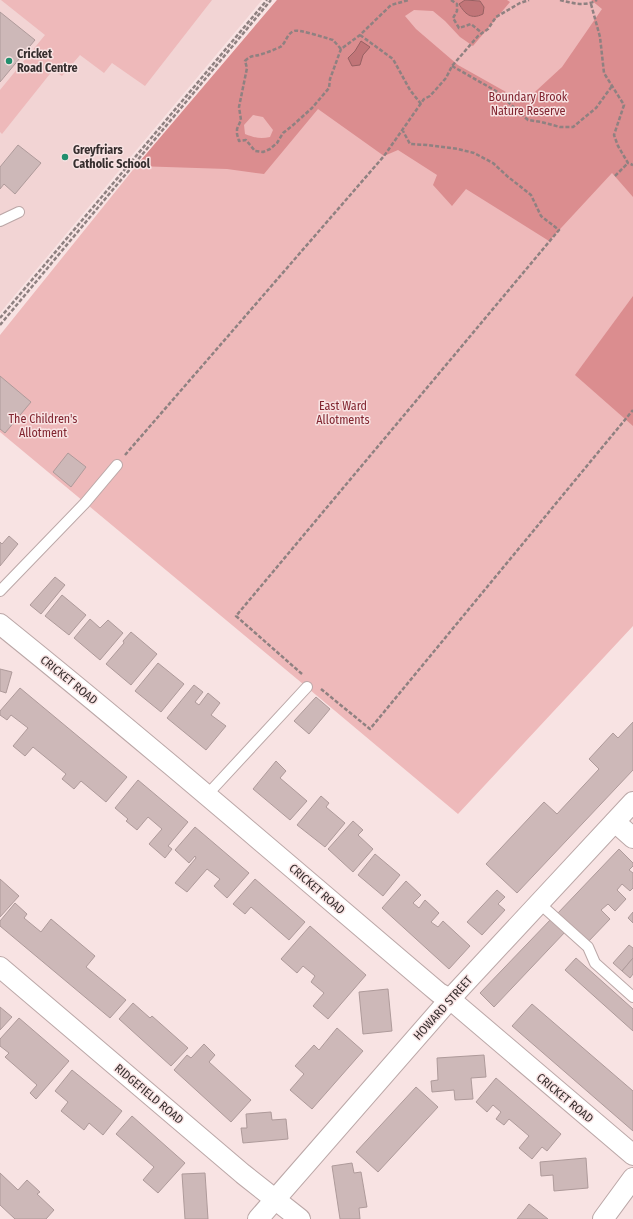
<svg xmlns="http://www.w3.org/2000/svg" width="633" height="1219" viewBox="0 0 633 1219" font-family="'Fira Sans Condensed',sans-serif">
  <rect width="100%" height="100%" fill="#f8e3e3"/>
  <polygon fill="#f2d4d4" points="0,0 262,0 0,313"/>
  <g fill="#eeb9ba">
    <polygon points="1,0 212,0 145,86 112,63 104,73 80,55 62,76 53,70 2,134 0,132 0,90 45,35"/>
    <polygon points="277,0 633,0 633,626 458,814 297,679 0,432 0,335 136,166"/>
  </g>
  <g fill="#db8d8f" fill-rule="evenodd">
    <path d="M277 0H465L459 4C465 14 471 20 483 14L484 7 480 1 475 0H507L510 2 473 46 460 37 445 21 433 11 414 10 405 16 416 29 458 65 524 102 562 67 602 9 591 0H633V197L612 173 549 241 466 189 452 206 433 185 437 175 398 150 384 156 318 109 264 174 227 169 136 166ZM355 51 363 55 360 65 348 58ZM253 115 263 117 273 130 270 137C261 139 255 138 245 134L244 125Z"/>
    <polygon points="633,296 633,426 575,375"/>
  </g>
  <g fill="#c17578" stroke="#976062">
    <path d="M465 0 480 1 484 7 483 14C471 20 465 14 459 4Z"/>
    <polygon points="361,41 370,47 363,55 360,65 352,66 348,58 355,51"/>
  </g>
  <g fill="#cdb8b8" stroke="#ae9a9a">
    <polygon points="0,12 35,40 0,82"/>
    <polygon points="18,145 41,163 15,194 4,184 0,189 0,167"/>
    <polygon points="0,376 31,402 5,433 0,429"/>
    <polygon points="68,453 86,467 71,487 53,472"/>
    <polygon points="9,536 18,544 0,566 0,542 2,544"/>
    <polygon points="55,577 65,585 41,614 30,605"/>
    <polygon points="62,595 86,615 69,635 45,616"/>
    <polygon points="90,619 100,628 108,620 123,633 100,660 74,638"/>
    <polygon points="131,632 157,654 131,685 106,664 124,643 123,641"/>
    <polygon points="158,663 184,684 161,712 135,691"/>
    <polygon points="0,669 12,672 6,693 0,691"/>
    <polygon points="194,685 203,692 195,702 199,705 208,693 220,703 211,715 226,726 206,750 167,718"/>
    <polygon points="20,688 127,777 106,802 81,781 74,789 62,779 66,774 33,747 25,756 13,746 28,728 11,715 7,720 0,715 0,711"/>
    <polygon points="316,697 330,709 309,734 294,721"/>
    <polygon points="633,722 633,770 517,893 486,864 544,802 557,814 599,769 589,759 613,733 618,738"/>
    <polygon points="276,761 286,771 280,778 307,801 290,820 253,789"/>
    <polygon points="138,780 188,822 168,846 172,849 165,858 149,844 162,829 148,817 137,830 126,821 128,819 115,808"/>
    <polygon points="321,796 329,803 326,807 345,823 325,847 297,825"/>
    <polygon points="353,821 363,830 358,835 373,849 353,872 328,849"/>
    <polygon points="195,827 249,873 227,898 214,886 220,879 207,869 187,892 175,883 196,858 195,856 189,863 175,850"/>
    <polygon points="619,849 633,863 633,866 629,870 633,873 633,888 630,891 622,884 617,890 626,899 615,911 608,904 601,910 610,919 587,943 557,914"/>
    <polygon points="375,854 400,875 383,896 358,875"/>
    <polygon points="0,879 19,896 0,917"/>
    <polygon points="255,879 305,922 289,940 251,907 245,914 233,904"/>
    <polygon points="406,881 421,895 413,903 419,908 425,900 439,913 431,922 438,927 443,921 470,946 449,969 382,908"/>
    <polygon points="497,890 505,897 498,904 505,910 482,935 467,922"/>
    <polygon points="15,903 27,914 24,918 41,932 51,919 95,956 86,967 126,1000 110,1018 0,926 0,921"/>
    <polygon points="633,912 633,923 628,918"/>
    <polygon points="552,918 566,931 494,1007 480,993"/>
    <polygon points="310,926 366,975 328,1019 313,1006 324,993 311,982 315,976 303,966 297,973 281,959"/>
    <polygon points="629,945 633,948 633,958 622,971 613,963"/>
    <polygon points="576,958 633,1009 633,1031 565,970"/>
    <polygon points="633,958 633,974 630,978 622,971"/>
    <polygon points="388,989 392,1031 363,1034 359,992"/>
    <polygon points="133,1003 150,1018 152,1016 188,1048 171,1066 119,1019"/>
    <polygon points="532,1004 633,1091 633,1131 512,1026"/>
    <polygon points="0,1007 12,1017 0,1030"/>
    <polygon points="19,1018 69,1061 36,1099 30,1093 37,1085 5,1057 9,1053 0,1046 0,1039"/>
    <polygon points="337,1028 363,1051 312,1109 290,1090 304,1074 295,1066 314,1045 319,1050"/>
    <polygon points="204,1044 215,1055 209,1062 251,1100 231,1122 174,1070 187,1055 191,1058"/>
    <polygon points="484,1055 486,1077 471,1078 473,1099 455,1100 454,1090 432,1092 431,1081 438,1080 437,1058"/>
    <polygon points="72,1070 122,1111 103,1135 89,1123 84,1130 61,1111 68,1102 55,1091"/>
    <polygon points="496,1078 561,1134 547,1151 542,1147 532,1159 519,1148 529,1136 509,1119 504,1125 496,1119 501,1112 493,1105 487,1112 476,1102"/>
    <polygon points="416,1087 438,1107 378,1172 356,1152"/>
    <polygon points="271,1112 272,1120 286,1119 288,1139 243,1143 241,1128 247,1128 246,1114"/>
    <polygon points="132,1116 185,1163 158,1193 143,1180 154,1167 116,1134"/>
    <polygon points="586,1158 588,1188 554,1191 553,1175 541,1176 540,1162"/>
    <polygon points="352,1163 354,1173 361,1172 367,1207 359,1208 360,1219 340,1219 332,1166"/>
    <polygon points="0,1173 18,1190 27,1180 40,1192 37,1194 54,1210 46,1219 15,1219 0,1205"/>
    <polygon points="205,1173 208,1219 185,1219 182,1174"/>
    <polygon points="529,1204 548,1219 517,1219"/>
  </g>
  <g fill="none" stroke-linecap="round" stroke-linejoin="round">
    <defs>
      <g id="lane">
        <polyline points="0,221 19,212"/>
        <polyline points="0,591 85,503 117,465"/>
        <polyline points="207,795 307,687"/>
        <polyline points="539,903 588,947 595,963 633,997"/>
      </g>
      <g id="street">
        <path d="M0 624C149 744 293 869 439 993L450 999 633 1155"/>
        <polyline points="615,822 633,838"/>
        <polyline points="0,967 243,1174 300,1219"/>
        <polyline points="258,1219 450,999 633,802"/>
        <polyline points="603,1219 633,1178"/>
      </g>
    </defs>
    <use href="#lane" stroke="#bba7a7" stroke-width="12"/>
    <use href="#street" stroke="#bba7a7" stroke-width="22"/>
    <g stroke="#8f8181" stroke-width="2.5" stroke-dasharray="4 2" stroke-linecap="butt">
      <polyline points="451,0 457,4 457,11 453,18 459,28 471,24 482,33"/>
      <path d="M560 0C572 3 585 7 597 0"/>
      <polyline points="591,4 600,37 604,73 624,105 614,135 618,146 628,163 633,165"/>
      <polyline points="360,35 393,59 410,90 421,104"/>
      <path d="M341 49 333 40C326 38 299 29 294 31 286 34 286 44 280 47 276 49 266 53 262 54 254 57 252 54 245 61L247 68 239 107 241 120 237 129V134L239 141 246 140 255 151 263 152 270 149 277 143 283 133 292 126 312 108 329 88 330 79 341 49 360 35 391 5 409 0"/>
      <polyline points="452,66 496,91 528,120 541,122 560,127 573,127 596,108 612,86"/>
      <polyline points="615,176 628,163"/>
      <polyline points="0,318 267,0"/>
      <polyline points="0,325 271,0"/>
      <polyline points="125,455 384,156 424,99 430,96 446,78 452,66 478,36 488,29 496,17 520,3 529,0"/>
      <polyline points="302,674 236,616 559,230 541,216 531,195 507,176 493,163 474,153 458,149 427,145 410,144 403,131"/>
      <polyline points="321,689 370,729 633,410"/>
    </g>
    <use href="#lane" stroke="#fff" stroke-width="10"/>
    <use href="#street" stroke="#fff" stroke-width="20"/>
  </g>
  <g fill="#228f6e" stroke="#f8e3e3" stroke-width="1.5">
    <circle cx="9" cy="61" r="4"/>
    <circle cx="65" cy="157" r="4"/>
  </g>
  <g text-anchor="middle" stroke-width="3" stroke-linejoin="round" paint-order="stroke">
    <g font-size="12" font-weight="bold" fill="#362e2e" stroke="#f8e3e3" text-anchor="start">
      <text x="17" y="58">Cricket<tspan x="17" dy="14">Road Centre</tspan></text>
      <text x="73" y="154">Greyfriars<tspan x="73" dy="14">Catholic School</tspan></text>
    </g>
    <g font-size="12" fill="#812530" stroke="#f8e3e3">
      <text x="528" y="101">Boundary Brook<tspan x="528" dy="14">Nature Reserve</tspan></text>
      <text x="343" y="410">East Ward<tspan x="343" dy="14">Allotments</tspan></text>
      <text x="43" y="423">The Children's<tspan x="43" dy="14">Allotment</tspan></text>
    </g>
    <g font-size="12" fill="#362e2e" stroke="#f8e3e3">
      <text transform="translate(69 680) rotate(39)" y="4">CRICKET ROAD</text>
      <text transform="translate(317 889) rotate(41)" y="4">CRICKET ROAD</text>
      <text transform="translate(443 1008) rotate(-48)" y="4">HOWARD STREET</text>
      <text transform="translate(149 1094) rotate(40)" y="4">RIDGEFIELD ROAD</text>
      <text transform="translate(565 1098) rotate(40)" y="4">CRICKET ROAD</text>
    </g>
  </g>
</svg>
